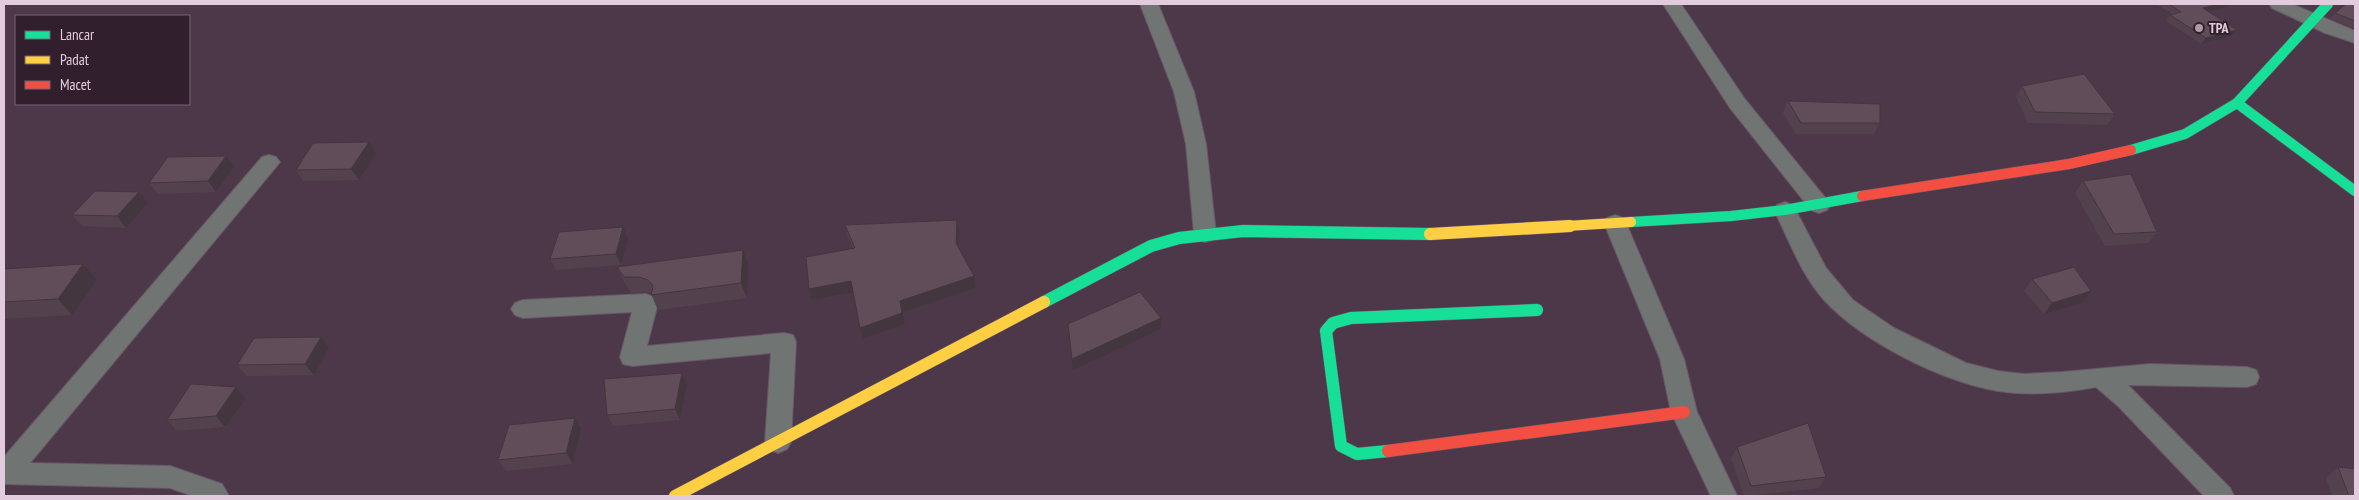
<svg xmlns="http://www.w3.org/2000/svg" width="2359" height="500" viewBox="0 0 2359 500" font-family="'PT Sans Narrow',sans-serif">
  <rect width="100%" height="100%" fill="#4d3849"/>
  <g fill="none" stroke-linecap="round" stroke-linejoin="round">
    <defs>
      <g id="street">
        <polygon points="1140,4 1158,4 1194,92 1206,144 1216,234 1213,240 1205,242 1197,240 1194,234 1186,144 1174,92"/>
        <polygon points="1663,4 1681,4 1744,98 1827,200 1830,205 1827,210 1819,213 1811,210 1730,108"/>
        <polygon points="2269,4 2292,4 2355,31 2355,43 2325,33 2272,8"/>
        <polygon points="269,155 276,157 280,162 276,167 30,463 170,466 222,484 229,496 193,496 170,488 4,484 4,457 262,157"/>
        <path d="M1785 202 1793 205 1826 268 1853 300 1894 328 1966 363 1998 371 2024 374 2063 372 2150 364 2247 367 2256 370 2259 377 2256 384 2247 387 2128 385 2230 488 2234 496H2204L2119 407 2096 387C2064 393 2030 396 1998 391 1941 381 1863 342 1824 300 1801 274 1789 240 1774 210L1777 205Z"/>
        <polygon points="1615,215 1623,218 1626,223 1684,359 1697,412 1737,496 1711,496 1671,412 1660,359 1604,223 1607,218"/>
        <polygon points="646,294 654,297 658,303 647,346 784,333 793,335 796,342 791,442 787,449 778,453 769,449 765,442 771,353 632,366 623,364 620,357 632,312 523,318 515,315 511,309 515,303 523,300"/>
      </g>
      <g id="fast-far1">
        <polyline points="2237,103 2355,191"/>
        <polyline points="2131,150 2185,134 2237,103 2328,4"/>
        <polyline points="1631,222 1731,216 1785,210 1862,196"/>
      </g>
      <g id="fast">
        <polyline points="1044,302 1151,246 1179,238 1243,231 1430,234"/>
        <polyline points="1388,451 1357,454 1341,446 1326,331 1333,323 1351,318 1537,310"/>
      </g>
      <polyline id="slow-far1" points="1550,227 1631,222"/>
      <g id="slow">
        <polyline points="1430,234 1570,226"/>
        <polyline points="675,496 1044,302"/>
      </g>
      <polyline id="jam-far1" points="1862,196 2069,164 2131,150"/>
      <polyline id="jam" points="1388,451 1684,412"/>
    </defs>
    <use href="#street" stroke="#695766" stroke-width="2"/>
    <use href="#fast-far1" stroke="#695766" stroke-width="11"/>
    <use href="#fast" stroke="#695766" stroke-width="13"/>
    <use href="#slow-far1" stroke="#695766" stroke-width="11"/>
    <use href="#slow" stroke="#695766" stroke-width="13"/>
    <use href="#jam-far1" stroke="#695766" stroke-width="11"/>
    <use href="#jam" stroke="#695766" stroke-width="13"/>
    <use href="#street" fill="#707472" fill-rule="evenodd"/>
    <use href="#fast-far1" stroke="#16e098" stroke-width="10"/>
    <use href="#fast" stroke="#16e098" stroke-width="12"/>
    <use href="#slow-far1" stroke="#ffcf43" stroke-width="10"/>
    <use href="#slow" stroke="#ffcf43" stroke-width="12"/>
    <use href="#jam-far1" stroke="#f24e42" stroke-width="10"/>
    <use href="#jam" stroke="#f24e42" stroke-width="12"/>
  </g>
  <g fill="#53424d">
    <polygon points="2156,4 2237,4 2208,12 2237,30 2232,36 2201,44 2166,21 2170,15 2172,14"/>
    <polygon points="2355,4 2355,29 2330,18 2335,13"/>
    <polygon points="2022,86 2115,114 2107,125 2028,123 2016,97"/>
    <polygon points="1788,101 1880,123 1874,134 1796,134 1783,113"/>
    <polygon points="376,154 359,180 303,181 296,170"/>
    <polygon points="234,167 216,192 158,194 149,183"/>
    <polygon points="2083,181 2157,232 2148,243 2105,246 2075,193"/>
    <polygon points="148,203 126,228 82,226 72,215"/>
    <polygon points="845,225 959,232 958,248 976,288 903,312 905,324 863,339 860,328 853,292 812,300 809,289 853,249 848,237"/>
    <polygon points="628,238 621,265 556,270 550,259"/>
    <polygon points="743,250 749,265 747,298 658,310 651,294 646,292 631,293 624,282 617,267"/>
    <polygon points="83,264 97,280 72,315 4,319 4,269"/>
    <polygon points="2032,279 2091,291 2082,303 2044,314 2024,291"/>
    <polygon points="329,348 314,375 247,376 237,365"/>
    <polygon points="687,384 680,420 613,426 607,415"/>
    <polygon points="246,399 225,427 177,431 167,420"/>
    <polygon points="581,429 573,464 506,471 498,460"/>
    <polygon points="1737,447 1826,477 1819,488 1744,496 1731,458"/>
    <polygon points="2338,467 2355,496 2332,496 2326,478"/>
  </g>
  <g fill="#43363e">
    <polygon points="2220,4 2237,4 2199,14 2203,8"/>
    <polygon points="2237,30 2232,36 2201,44 2206,38"/>
    <polygon points="369,142 376,154 359,180 351,169"/>
    <polygon points="226,156 234,167 216,192 208,181"/>
    <polygon points="139,192 148,203 126,228 117,216"/>
    <polygon points="957,220 959,232 958,254 956,243"/>
    <polygon points="623,227 628,238 621,265 616,254"/>
    <polygon points="743,250 749,265 747,298 741,283"/>
    <polygon points="83,264 97,280 72,315 58,299"/>
    <polygon points="974,276 976,288 903,312 905,324 863,339 860,328 900,301"/>
    <polygon points="851,281 854,292 812,300 809,289"/>
    <polygon points="2091,291 2082,303 2044,314 2052,303"/>
    <polygon points="1161,318 1161,329 1073,370 1072,359"/>
    <polygon points="321,337 329,348 314,375 305,364"/>
    <polygon points="682,373 687,384 680,420 675,409"/>
    <polygon points="236,387 246,399 225,427 216,416"/>
    <polygon points="575,418 581,429 573,464 566,453"/>
  </g>
  <g fill="#604d59" stroke="#43363e">
    <polygon points="2169,4 2220,4 2203,8 2237,30 2206,38 2170,15 2181,12"/>
    <polygon points="2346,4 2355,4 2355,21 2335,13"/>
    <polygon points="2084,74 2115,114 2035,112 2022,86"/>
    <polygon points="1788,101 1880,104 1880,123 1801,123"/>
    <polygon points="369,142 351,169 296,170 313,143"/>
    <polygon points="226,156 208,181 149,183 168,157"/>
    <polygon points="2131,174 2157,232 2114,234 2083,181"/>
    <polygon points="95,191 139,192 117,216 72,215"/>
    <polygon points="957,220 956,243 974,276 900,301 902,313 860,328 851,281 809,289 806,257 855,248 845,225"/>
    <polygon points="623,227 616,254 550,259 559,232"/>
    <polygon points="743,250 741,283 651,295 653,286 648,280 639,277 624,277 617,267"/>
    <polygon points="83,264 58,299 4,302 4,269"/>
    <polygon points="2074,267 2091,291 2052,303 2032,279"/>
    <polygon points="1140,292 1161,318 1072,359 1068,324"/>
    <polygon points="321,337 305,364 237,365 254,338"/>
    <polygon points="682,373 675,409 607,415 604,379"/>
    <polygon points="191,384 236,387 216,416 167,420"/>
    <polygon points="575,418 566,453 498,460 509,425"/>
    <polygon points="1808,423 1826,477 1751,486 1737,447"/>
    <polygon points="2338,467 2355,469 2355,496 2349,496"/>
  </g>
  <circle fill="#ae98a9" stroke="#311f2d" stroke-width="2" cx="2199" cy="28" r="5"/>
  <g text-anchor="middle" stroke-width="4" stroke-linejoin="round" paint-order="stroke">
    <g font-size="14" font-weight="bold" fill="#e2cbdc" stroke="#311f2d" text-anchor="start">
      <text x="2209" y="33">TPA</text>
    </g>
  </g>
  <rect width="2359" height="500" fill="none" stroke="#e2cbdc" stroke-width="10"/>
  <rect x="15" y="15" width="175" height="90" fill="#311f2d" stroke="#786473"/>
  <rect x="25" y="31" width="25" height="8" fill="#16e098" stroke="#786473"/>
  <text x="60" y="40" font-size="15" fill="#e2cbdc">Lancar</text>
  <rect x="25" y="56" width="25" height="8" fill="#ffcf43" stroke="#786473"/>
  <text x="60" y="65" font-size="15" fill="#e2cbdc">Padat</text>
  <rect x="25" y="81" width="25" height="8" fill="#f24e42" stroke="#786473"/>
  <text x="60" y="90" font-size="15" fill="#e2cbdc">Macet</text>
</svg>
